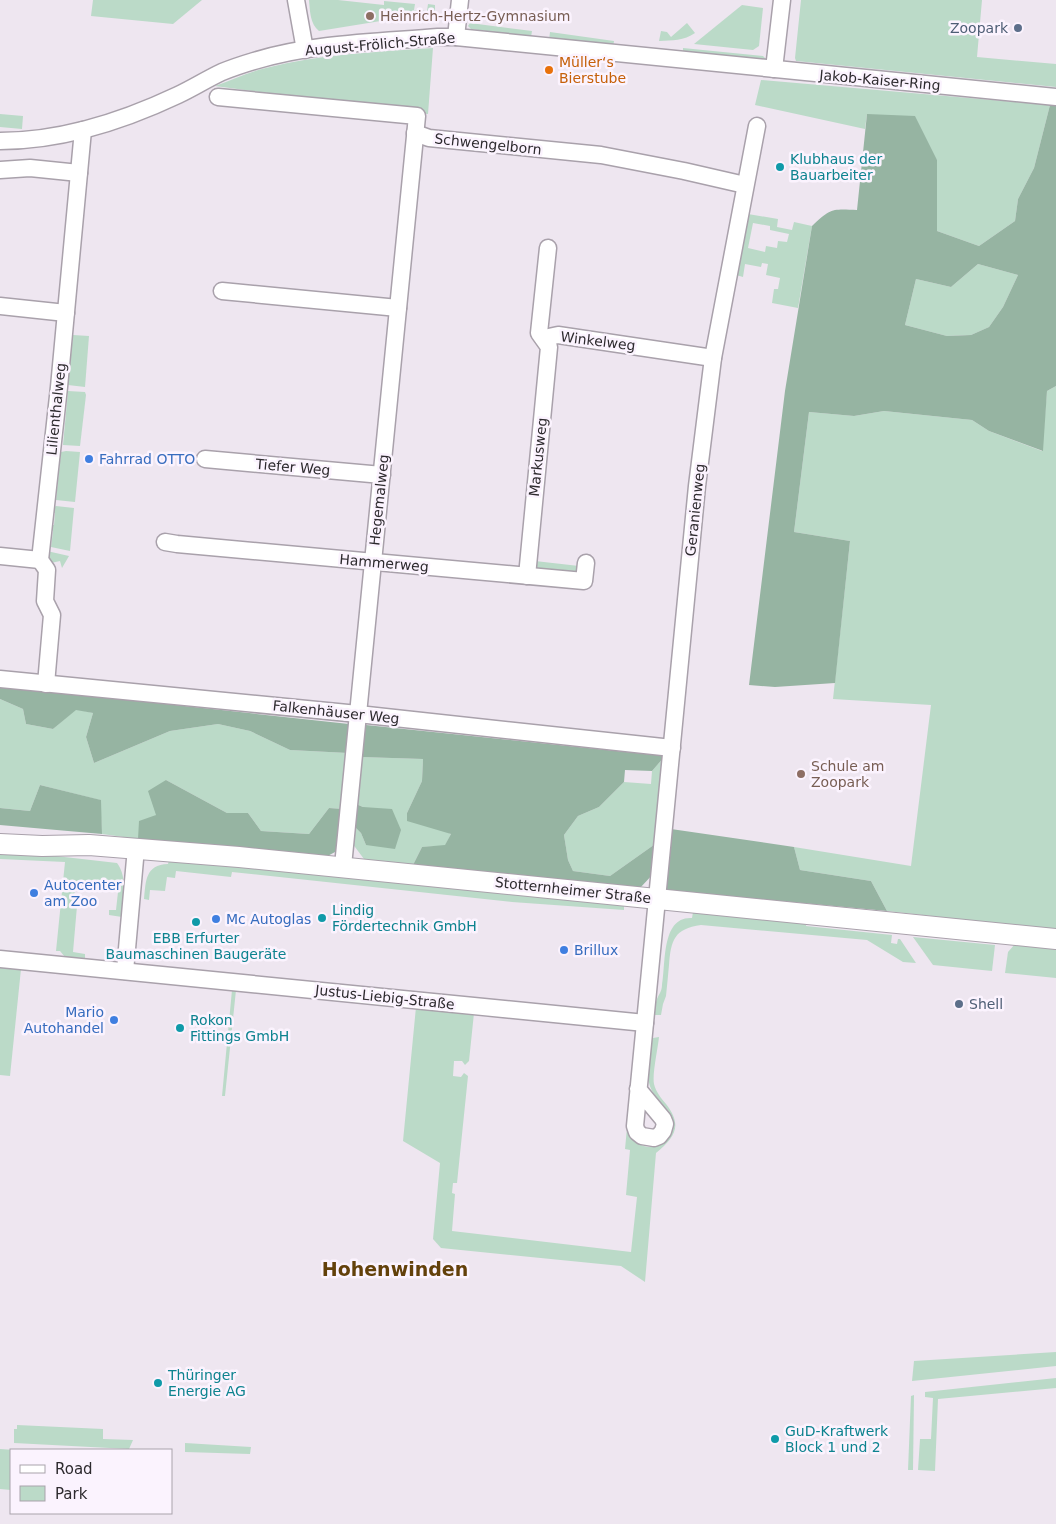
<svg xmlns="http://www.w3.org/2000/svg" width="1056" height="1524" viewBox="0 0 1056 1524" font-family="'DejaVu Sans',sans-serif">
  <rect width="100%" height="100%" fill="#eee6f0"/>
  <g fill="#bbdac8" fill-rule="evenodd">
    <polygon points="93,0 202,0 173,24 91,16"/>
    <path d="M309 0H338L384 5V1L415 4 414 10 427 11 428 4 435 5V13L427 17 393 19 319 31C310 24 310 11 309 0Z"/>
    <polygon points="801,0 982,0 977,57 1056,64 1056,87 796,61 795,58"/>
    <polygon points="742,5 763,8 759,46 753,50 694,44"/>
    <polygon points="470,23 532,31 531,37 471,29 468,26"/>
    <path d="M687 23 695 33C684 41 672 40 659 41L661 31 667 32 671 37Z"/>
    <polygon points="550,32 614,41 613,48 549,40"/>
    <path d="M433 48 428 114 215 86C232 80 248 72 266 68 320 54 377 52 433 48Z"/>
    <polygon points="683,48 763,56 766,59 766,61 683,55"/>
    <polygon points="761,80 1050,105 1034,168 1018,199 1015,221 979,246 937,231 937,160 867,114 865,129 755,105"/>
    <polygon points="0,114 23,116 22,129 0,127"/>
    <path d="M748 214 778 219 777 227 792 230 794 222 812 226 798 308 772 303 774 289H778L780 278 766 275 768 264 762 263 761 267 745 264 743 277 736 275ZM753 223 770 226V230L789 234 787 242 778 241 777 248 766 246 765 252 748 248Z"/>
    <polygon points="978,264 1018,275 1003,307 989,327 971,335 947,336 905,325 916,279 951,287"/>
    <polygon points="73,335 89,336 85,387 68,385"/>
    <polygon points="1056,386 1056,930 887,911 871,881 800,870 794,847 911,866 931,705 833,699 850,541 794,532 809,412 854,416 884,411 972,420 989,431 1042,451 1047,391"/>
    <polygon points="68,391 85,392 86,395 80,446 63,445"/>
    <polygon points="66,451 80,452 75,502 56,500 61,452"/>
    <polygon points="56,506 74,508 70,551 51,547 53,531 49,528 50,525 54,525 55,513 52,512 53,508"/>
    <polygon points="47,551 69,556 62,568 60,561 51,563 47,558"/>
    <polygon points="535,561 579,566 578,576 534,571"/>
    <polygon points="0,699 23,709 26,724 53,729 76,709 93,713 86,737 94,763 170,731 218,724 250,731 290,750 348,753 343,809 329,808 309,834 261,831 248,813 227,813 166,780 156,815 138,839 102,834 100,800 40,785 30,811 0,808"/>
    <polygon points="665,756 658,842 610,876 573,871 568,860 564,835 578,816 599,807 624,782 651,784 652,771"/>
    <polygon points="361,757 423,759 422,781 407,813 451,834 445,846 422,847 412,867 367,863 352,843 354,826 361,833 366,845 363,807 356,804"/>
    <path d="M0 854 47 855 117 863C128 877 123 900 122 917L109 915V910H116L118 892 75 888 73 906H77L73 952 85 954V958L65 957 60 951H56L65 862 0 859Z"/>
    <path d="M169 860 624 904V910L512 902 232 872 231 877 176 871 175 878 167 877 165 891 150 890 149 900 144 899C146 881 145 865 168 864Z"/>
    <path d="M693 912 807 920 806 926 892 935 891 943 897 944 898 939H900L916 963 903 962 867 940 701 925C674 929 671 940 669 965 668 976 667 986 666 996L663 1004 661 1015H654C654 1010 655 1004 657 999 659 994 662 991 662 985 666 964 661 916 692 918Z"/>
    <polygon points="913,937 995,945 992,971 933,965"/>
    <polygon points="1015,944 1056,949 1056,978 1005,973 1008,952"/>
    <polygon points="0,967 21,969 10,1076 0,1075"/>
    <polygon points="232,990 236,990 225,1096 222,1096"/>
    <path d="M416 1007 474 1013 469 1061 465 1065 462 1061H454L453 1076 461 1077 464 1073 468 1076 457 1183H453L452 1193 455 1194 452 1231 631 1252 637 1197 626 1195 630 1150 625 1149 627 1128C633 1153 669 1154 672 1127 674 1112 659 1103 652 1091 644 1076 648 1053 653 1038L659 1037C658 1048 652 1074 654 1084 656 1092 661 1098 666 1104 683 1126 675 1137 656 1153L645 1282 621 1266 441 1248 433 1239 440 1163 403 1141Z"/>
    <polygon points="1056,1352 1056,1366 912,1381 914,1361"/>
    <polygon points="1056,1378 1056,1388 938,1399 935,1471 918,1470 920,1439 931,1439 933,1398 925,1397 925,1392"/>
    <polygon points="914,1395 913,1470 908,1470 911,1396"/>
    <polygon points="17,1425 103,1429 103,1439 133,1440 129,1449 14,1443 14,1429 17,1429"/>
    <polygon points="185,1443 251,1447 250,1454 185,1452"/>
    <polygon points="0,1449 15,1450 11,1450 11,1490 0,1489"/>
  </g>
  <g fill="#96b4a2" fill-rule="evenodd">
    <path d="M1050 105 1056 106V386L1047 391 1043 451 989 431 972 420 884 411 854 416 809 412 794 532 850 541 835 683 775 687 749 685 785 391 812 226C831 208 832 209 857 210L867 114 915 116 937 160V231L979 246 1015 221 1018 199 1034 168ZM978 264 1018 275 1003 307 989 327 971 335 947 336 905 325 916 279 951 287Z"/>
    <polygon points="0,686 349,724 348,753 290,750 250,731 218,724 170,731 94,763 86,737 93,713 76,710 53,729 26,724 23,709 0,699"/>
    <polygon points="366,725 665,756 652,771 625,770 624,782 599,807 578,816 564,835 568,860 573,871 610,876 658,842 654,873 640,888 412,867 422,847 445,845 451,834 407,821 407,813 422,781 423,759 361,757"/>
    <polygon points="166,780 227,813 248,813 261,831 309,834 329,808 343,809 339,844 335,852 324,858 138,839 139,821 156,815 148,791"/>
    <polygon points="40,785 101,800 102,834 0,825 0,808 30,811"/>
    <polygon points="356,804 363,807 392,809 401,830 395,849 366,845 361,833 354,826"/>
    <polygon points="671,829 794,847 800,870 871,881 887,911 664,890"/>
  </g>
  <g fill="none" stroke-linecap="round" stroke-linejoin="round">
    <defs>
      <g id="minor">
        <polyline points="296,0 305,50"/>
        <polyline points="456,37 460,0"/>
        <polyline points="774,69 782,0"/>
        <polyline points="218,97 417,116 343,866"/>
        <polyline points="415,133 429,138 601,155 684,171 745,185"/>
        <path d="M0 141C61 141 123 121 178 95 193 88 207 79 222 72 232 68 244 64 254 61 312 43 378 42 438 37H456L1056 97"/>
        <polyline points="0,170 30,168 79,173"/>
        <polyline points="222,291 398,308"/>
        <polyline points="0,306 66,313"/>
        <polyline points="544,338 558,335 713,358"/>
        <polyline points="205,459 382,475"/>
        <polyline points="165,542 177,544 584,581 586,563"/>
        <polyline points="0,556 40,560"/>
        <polyline points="527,576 549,347 539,333 548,248"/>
        <polyline points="0,679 358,714 672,748"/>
        <polyline points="46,684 52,615 45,601 47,570 40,560 59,387 83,130"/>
        <polyline points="0,959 645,1023"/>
        <polyline points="125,971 136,848"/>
        <polyline points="638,1089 663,1119 665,1124 663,1131 659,1136 654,1138 642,1136 637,1132 635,1126 697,486 713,358 757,126"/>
      </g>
      <polyline id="major" points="0,844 42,846 89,845 239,857 1056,939"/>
    </defs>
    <use href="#minor" stroke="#a9a1ab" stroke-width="19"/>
    <use href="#major" stroke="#a9a1ab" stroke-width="22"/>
    <use href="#minor" stroke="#fff" stroke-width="16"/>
    <use href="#major" stroke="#fff" stroke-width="20"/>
  </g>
  <g fill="#8d6e63" stroke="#fbf3fe" stroke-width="2">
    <circle cx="370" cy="16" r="5"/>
    <circle cx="801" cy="774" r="5"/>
  </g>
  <g fill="#5c6f8a" stroke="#fbf3fe" stroke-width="2">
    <circle cx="1018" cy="28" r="5"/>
    <circle cx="959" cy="1004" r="5"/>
  </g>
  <circle fill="#e8710a" stroke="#fbf3fe" stroke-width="2" cx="549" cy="70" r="5"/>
  <g fill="#0f9aa8" stroke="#fbf3fe" stroke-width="2">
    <circle cx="780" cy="167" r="5"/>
    <circle cx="322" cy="918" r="5"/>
    <circle cx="196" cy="922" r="5"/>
    <circle cx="180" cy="1028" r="5"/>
    <circle cx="158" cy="1383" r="5"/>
    <circle cx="775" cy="1439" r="5"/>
  </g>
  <g fill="#3f7fe0" stroke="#fbf3fe" stroke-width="2">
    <circle cx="89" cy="459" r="5"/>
    <circle cx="34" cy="893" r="5"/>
    <circle cx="216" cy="919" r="5"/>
    <circle cx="564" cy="950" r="5"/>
    <circle cx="114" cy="1020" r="5"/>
  </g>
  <g text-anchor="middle" stroke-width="5" stroke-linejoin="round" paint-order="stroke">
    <g font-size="14" fill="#785e54" stroke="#fbf3fe" text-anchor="start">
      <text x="380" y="21">Heinrich-Hertz-Gymnasium</text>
      <text x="811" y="771">Schule am<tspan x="811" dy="16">Zoopark</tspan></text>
    </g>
    <g font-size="14" fill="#4e5e75" stroke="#fbf3fe" text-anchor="end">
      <text x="1008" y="33">Zoopark</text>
      <text x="969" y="1009" text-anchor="start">Shell</text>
    </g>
    <g font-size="14" fill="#2d2a2e" stroke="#fbf3fe">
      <text transform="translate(380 44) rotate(-5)" y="5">August-Frölich-Straße</text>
      <text transform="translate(880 80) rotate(5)" y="5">Jakob-Kaiser-Ring</text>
      <text transform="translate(488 144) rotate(6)" y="5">Schwengelborn</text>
      <text transform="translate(598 341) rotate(7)" y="5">Winkelweg</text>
      <text transform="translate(56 409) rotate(-84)" y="5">Lilienthalweg</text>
      <text transform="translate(538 457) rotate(-84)" y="5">Markusweg</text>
      <text transform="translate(293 467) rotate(5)" y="5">Tiefer Weg</text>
      <text transform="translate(379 500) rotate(-84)" y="5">Hegemalweg</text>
      <text transform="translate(695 510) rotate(-84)" y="5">Geranienweg</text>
      <text transform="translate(384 563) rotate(5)" y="5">Hammerweg</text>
      <text transform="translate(336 712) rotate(6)" y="5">Falkenhäuser Weg</text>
      <text transform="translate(573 890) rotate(6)" y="5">Stotternheimer Straße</text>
      <text transform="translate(385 997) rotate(6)" y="5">Justus-Liebig-Straße</text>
    </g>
    <g font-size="14" fill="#c56008" stroke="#fbf3fe" text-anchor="start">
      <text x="559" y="67">Müller‘s<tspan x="559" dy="16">Bierstube</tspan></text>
    </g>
    <g font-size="14" fill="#0d838f" stroke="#fbf3fe" text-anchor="start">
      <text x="790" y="164">Klubhaus der<tspan x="790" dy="16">Bauarbeiter</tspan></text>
      <text x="332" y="915">Lindig<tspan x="332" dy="16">Fördertechnik GmbH</tspan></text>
      <text x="196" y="943" text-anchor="middle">EBB Erfurter<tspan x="196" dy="16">Baumaschinen Baugeräte</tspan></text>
      <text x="190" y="1025">Rokon<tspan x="190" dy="16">Fittings GmbH</tspan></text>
      <text x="168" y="1380">Thüringer<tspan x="168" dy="16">Energie AG</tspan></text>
      <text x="785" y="1436">GuD-Kraftwerk<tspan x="785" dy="16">Block 1 und 2</tspan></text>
    </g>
    <g font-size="14" fill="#366cbe" stroke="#fbf3fe" text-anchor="start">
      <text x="99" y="464">Fahrrad OTTO</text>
      <text x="44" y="890">Autocenter<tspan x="44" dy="16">am Zoo</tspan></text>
      <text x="226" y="924">Mc Autoglas</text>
      <text x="574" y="955">Brillux</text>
      <text x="104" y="1017" text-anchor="end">Mario<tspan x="104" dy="16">Autohandel</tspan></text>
    </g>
    <g font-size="19" font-weight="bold" fill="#63410b" stroke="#fbf3fe">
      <text x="395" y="1276">Hohenwinden</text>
    </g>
  </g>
  <rect x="10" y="1449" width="162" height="65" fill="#fbf3fe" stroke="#a9a3ab"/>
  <rect x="20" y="1465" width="25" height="8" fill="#ffffff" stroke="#a9a3ab"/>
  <text x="55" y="1474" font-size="15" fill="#2d2a2e">Road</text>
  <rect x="20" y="1486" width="25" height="15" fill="#bbdac8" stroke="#a9a3ab"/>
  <text x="55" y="1499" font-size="15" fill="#2d2a2e">Park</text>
</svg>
